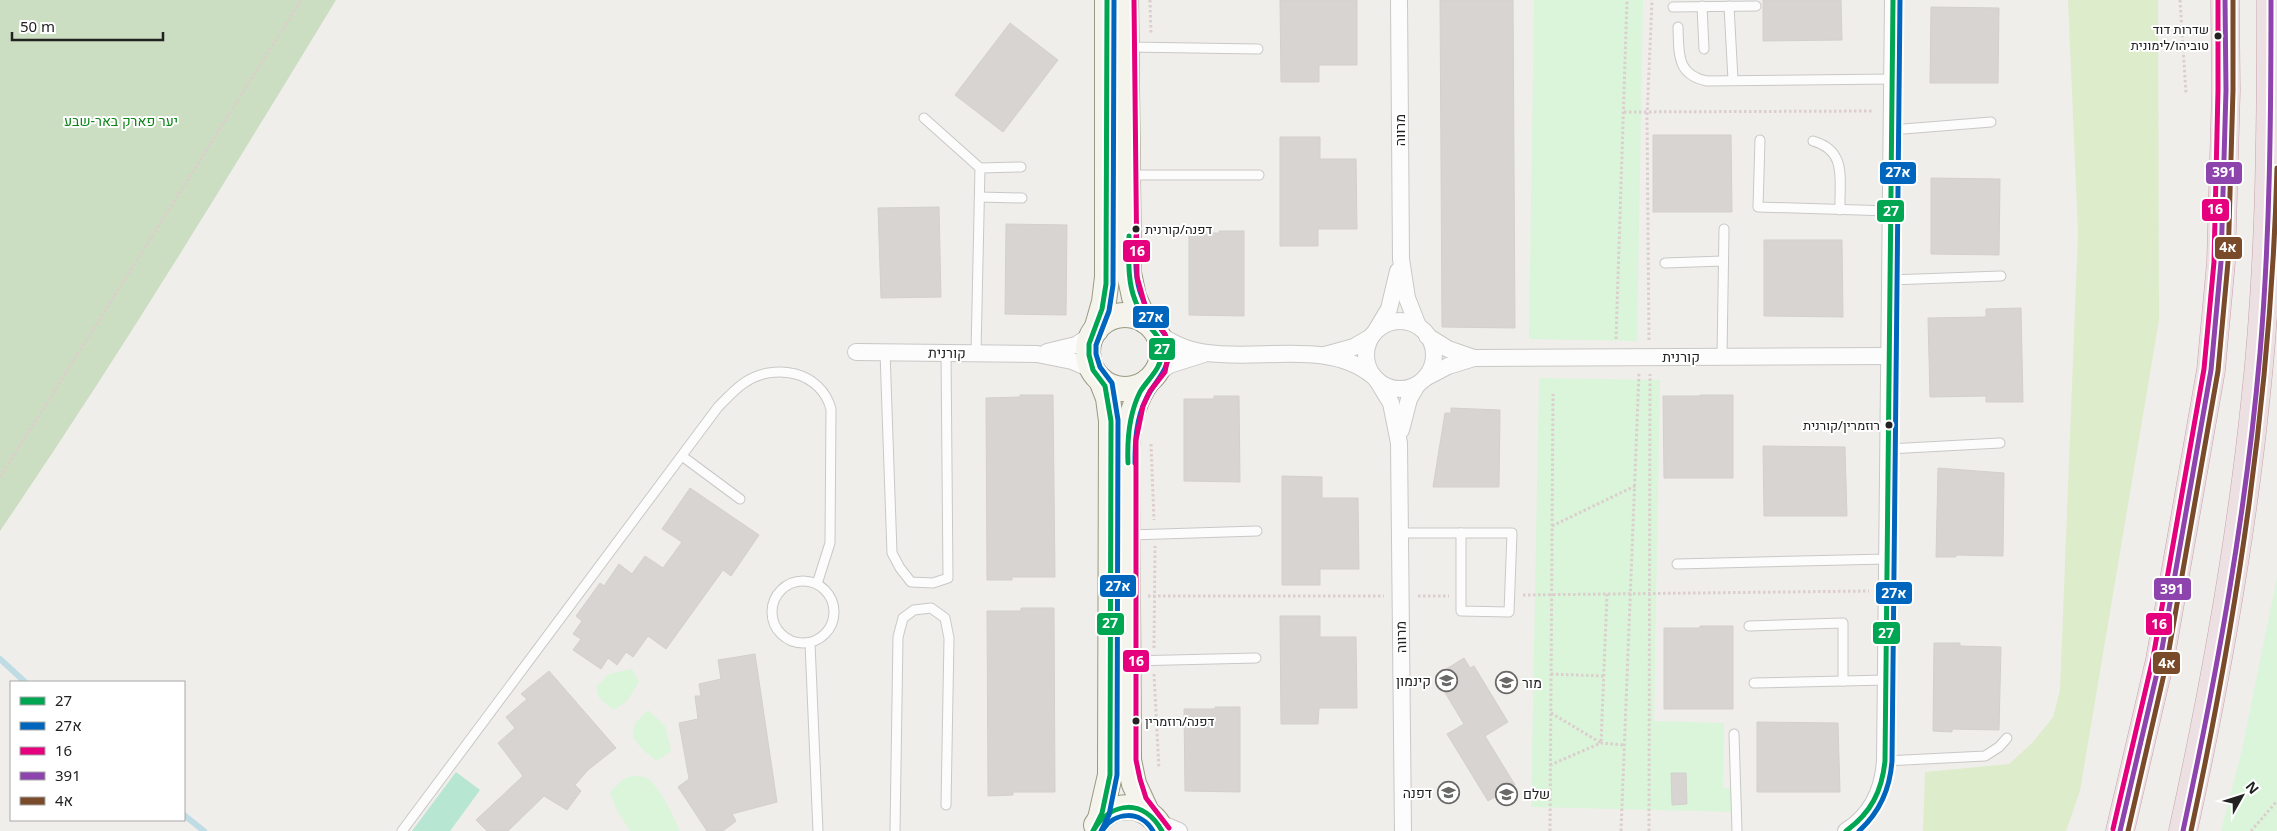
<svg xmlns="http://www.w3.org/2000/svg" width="2277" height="831" viewBox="0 0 2277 831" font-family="'Noto Sans',Heebo,sans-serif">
  <rect width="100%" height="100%" fill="#f0eeeb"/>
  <polygon fill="#ddeccb" points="2068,0 2158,0 2159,320 2080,791 2066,831 1923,831 1925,772 2009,764 2032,743 2053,717 2060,690 2078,232"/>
  <path fill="#cbdec1" d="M0 0H336C227 179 118 358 0 531Z"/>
  <g fill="#daf5da">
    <polygon points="1534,0 1643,0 1637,341 1529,339"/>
    <polygon points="1539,378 1660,380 1654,721 1724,723 1723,788 1736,789 1736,812 1531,807"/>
    <polygon points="2277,577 2277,831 2221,831 2242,750"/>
    <polygon points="632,669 639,682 627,701 614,710 599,698 596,687 609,674"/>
    <polygon points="648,710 665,726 671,751 657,761 644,751 633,738 635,723"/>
    <path d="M633 776C636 776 641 776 645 777 657 782 676 819 679 831H630L617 810 610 792 625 778Z"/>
  </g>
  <polygon fill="#b7e6d2" points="456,772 480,790 450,831 412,831"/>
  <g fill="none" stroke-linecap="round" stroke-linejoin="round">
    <g stroke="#bfdbe3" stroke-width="6">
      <polyline points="0,659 25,682"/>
      <polyline points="184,815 204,831"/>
    </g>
  </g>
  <g fill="#d7d4d2" stroke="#d3d0cc">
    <polygon points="1280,0 1357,0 1357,65 1319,65 1319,82 1281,82"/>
    <polygon points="1440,0 1513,0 1515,328 1442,327"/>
    <polygon points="1763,0 1841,0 1842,40 1763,41"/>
    <polygon points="1931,7 1999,8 1998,83 1930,83"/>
    <polygon points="1010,23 1058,60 1003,132 955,95"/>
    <polygon points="1653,135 1731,135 1732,212 1653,212"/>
    <polygon points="1280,137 1320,137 1320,159 1356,159 1357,229 1318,229 1318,246 1280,246"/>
    <polygon points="1931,178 2000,179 1999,255 1931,254"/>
    <polygon points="939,207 941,297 881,298 878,208"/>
    <polygon points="1006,224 1067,225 1066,315 1005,314"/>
    <polygon points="1219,231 1244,231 1244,316 1189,315 1189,233 1219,233"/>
    <polygon points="1764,240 1842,240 1843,317 1764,316"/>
    <polygon points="2021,308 2023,402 1986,402 1986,396 1930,397 1928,318 1986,317 1986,309"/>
    <polygon points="1020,395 1053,395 1055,577 1012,577 1012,580 987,580 986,398 1020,397"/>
    <polygon points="1700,395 1733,395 1733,478 1664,478 1663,396 1700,396"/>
    <polygon points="1214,396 1239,396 1240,482 1184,481 1184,399 1214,399"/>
    <polygon points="1451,408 1500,410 1499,487 1433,487 1445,413 1451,413"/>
    <polygon points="1763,446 1845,447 1847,516 1764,516"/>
    <polygon points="1938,468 2004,473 2003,556 1956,555 1956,557 1936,557"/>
    <polygon points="1282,476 1322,477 1322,498 1358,498 1359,569 1320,569 1320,585 1282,585"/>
    <polygon points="690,488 759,535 731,576 723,570 666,649 648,636 633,657 626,652 617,665 608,658 601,669 573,650 581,639 573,634 582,621 576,616 600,583 604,586 619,564 632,574 645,556 663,568 682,542 662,529"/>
    <polygon points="1021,608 1054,608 1055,792 1013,792 1013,795 988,796 987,611 1021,611"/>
    <polygon points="1280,616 1320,616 1320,637 1356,637 1357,708 1319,708 1318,724 1281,724"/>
    <polygon points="1700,626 1733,626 1733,709 1664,709 1664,628 1700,628"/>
    <polygon points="1934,643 1960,643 1960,646 2001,647 1999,730 1952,729 1952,732 1933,731"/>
    <polygon points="755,654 777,802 732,814 736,821 723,831 707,831 678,787 689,779 679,723 698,719 695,696 701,696 699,684 721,679 718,660"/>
    <polygon points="1464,658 1470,668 1474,666 1508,722 1485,736 1515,785 1488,801 1447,734 1464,724 1435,676"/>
    <polygon points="549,671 616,748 588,770 575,785 581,791 567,810 544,796 508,831 487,831 476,820 523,776 498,743 515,728 506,717 527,699 521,694"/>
    <polygon points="1215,707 1240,707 1240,792 1185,791 1184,709 1215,709"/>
    <polygon points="1757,722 1838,723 1840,792 1757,792"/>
    <polygon points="1671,773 1686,773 1687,804 1672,805"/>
  </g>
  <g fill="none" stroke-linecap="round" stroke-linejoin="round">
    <defs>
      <g id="lane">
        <polyline points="1702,6 1704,49"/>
        <polyline points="1729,6 1733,80"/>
        <polyline points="1673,7 1756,6"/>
        <path d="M1678 27C1679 53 1676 75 1707 81L1892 79"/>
        <polyline points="1128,47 1258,49"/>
        <polyline points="924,118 980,168 976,353"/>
        <polyline points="1891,130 1991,122"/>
        <polyline points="1760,140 1758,207 1891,211"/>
        <path d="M1813 141C1848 151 1839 180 1840 210"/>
        <polyline points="980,168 1021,167"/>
        <polyline points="1129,175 1259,175"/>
        <polyline points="980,197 1022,198"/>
        <polyline points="1665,263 1723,261"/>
        <polyline points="1890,280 2001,276"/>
        <polyline points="885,352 892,553 900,568 911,582 933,583 948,578 946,353"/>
        <polyline points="1722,357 1724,229"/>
        <polyline points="1888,449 2000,443"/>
        <polyline points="682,456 740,499"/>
        <polyline points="1400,533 1461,533"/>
        <polygon points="1461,533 1512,533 1509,612 1461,611"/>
        <polyline points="1130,535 1257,531"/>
        <polyline points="1677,564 1887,559"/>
        <circle cx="803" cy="612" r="31"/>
        <polyline points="1749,626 1843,623 1843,681"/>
        <polyline points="810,643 818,831"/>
        <polyline points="1129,661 1256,658"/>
        <polyline points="1754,683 1886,680"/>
        <polyline points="1734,734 1737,831"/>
        <polyline points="1885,761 1985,756 1999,747 2007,738"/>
        <path d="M402 831 718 407C726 399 735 389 744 383 774 362 821 371 831 409L830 543 817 584"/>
        <polyline points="895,831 898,637 903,618 914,610 931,608 945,618 949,638 946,805"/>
      </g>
      <g id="street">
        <polyline points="1399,0 1401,259 1407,298 1418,326"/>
        <circle cx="1400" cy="355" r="34"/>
        <path d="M1154 329C1210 384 1314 326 1373 376"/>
        <polyline points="1377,329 1389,309 1398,271"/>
        <polyline points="1427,336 1448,349 1474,358 1889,356"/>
        <polyline points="856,352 1037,354 1072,361 1093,370"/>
        <polyline points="1047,352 1076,345 1093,334"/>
        <polyline points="1325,355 1354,347 1371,337"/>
        <polyline points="1153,377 1169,365 1204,354"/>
        <polyline points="1425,378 1448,366 1474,358"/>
        <polyline points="1377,380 1391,403 1399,443 1403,831"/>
        <polyline points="1401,430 1409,399 1417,385"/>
        <polyline points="1158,822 1179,831"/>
        <path d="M1846 831C1872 815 1883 790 1885 761L1893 0"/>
      </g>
      <g id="secondary">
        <polyline points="1126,0 1129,273 1134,297 1145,321"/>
        <circle cx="1125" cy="352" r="37"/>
        <polyline points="1096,330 1104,302 1107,277 1107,0"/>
        <path d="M1147 812 1134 784 1129 760 1127 450C1128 425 1133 401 1148 381"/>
        <polyline points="1100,819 1110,775 1111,421 1108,398 1101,380"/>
        <path d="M1096 825C1112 798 1151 803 1162 831"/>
      </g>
      <g id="highway">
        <polyline points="2120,831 2160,660 2211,370 2221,262 2226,90 2225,0"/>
        <path d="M2183 831C2214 690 2240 548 2255 404 2270 270 2271 135 2271 0"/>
      </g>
    </defs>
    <use href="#lane" stroke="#c9c8c7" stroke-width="11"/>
    <use href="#street" stroke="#c9c8c7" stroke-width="18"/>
    <use href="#secondary" stroke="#999a82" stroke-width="26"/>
    <use href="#highway" stroke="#c5a2ac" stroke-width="29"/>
    <g stroke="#dccecd" stroke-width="3" stroke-dasharray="2.5 2.5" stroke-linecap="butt">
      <polyline points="1150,0 1151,35"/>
      <polyline points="2180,0 2186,94"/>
      <polyline points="1624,112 1874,111"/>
      <polyline points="1616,339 1627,0"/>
      <polyline points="1649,340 1647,118 1652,0"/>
      <polyline points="1151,444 1154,520"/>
      <polyline points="0,477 301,0"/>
      <polyline points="1552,526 1635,486"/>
      <polyline points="1523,595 1869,591"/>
      <polyline points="1148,596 1384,596"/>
      <polyline points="1418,596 1449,596"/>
      <polyline points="1154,648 1155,546"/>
      <polyline points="1154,674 1159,769"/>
      <polyline points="1551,674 1604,676"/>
      <polyline points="1551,713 1601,743 1607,594"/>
      <polyline points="1550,765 1601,743 1624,745"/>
      <polyline points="1550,831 1553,394"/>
      <polyline points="1621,831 1639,373"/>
      <polyline points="1649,831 1650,374"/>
      <polyline points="2251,831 2277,801"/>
    </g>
    <use href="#lane" stroke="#fdfcfc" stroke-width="9"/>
    <use href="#street" stroke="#fdfcfc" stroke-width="16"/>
    <use href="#secondary" stroke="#f4f4ed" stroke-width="24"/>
    <use href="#highway" stroke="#ece0e2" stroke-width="28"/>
    <defs>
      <g id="bus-1">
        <path d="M1128 463C1127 439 1129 414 1140 392 1148 379 1161 369 1162 353 1163 338 1153 332 1145 321 1140 315 1138 307 1135 300 1127 280 1129 257 1129 236"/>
        <polyline points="1093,831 1102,813 1110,775 1111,421 1105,386 1093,370 1089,355 1089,344 1102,309 1106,284 1107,0"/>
        <path d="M1093 831C1112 800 1144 799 1162 831"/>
        <path d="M1846 831C1871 813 1882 791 1885 761L1893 0"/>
      </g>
      <g id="bus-2">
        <path d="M1135 463C1135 441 1136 419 1146 399 1154 382 1169 371 1169 351 1170 334 1158 328 1150 315 1147 310 1144 303 1142 297 1134 278 1136 256 1136 236"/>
        <polyline points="1101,831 1109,815 1117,775 1118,420 1112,383 1100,367 1096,354 1096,345 1109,311 1113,285 1114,0"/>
        <path d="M1102 831C1114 811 1141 810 1153 831"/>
        <path d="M1859 831C1880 812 1890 789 1892 761L1900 0"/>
      </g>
      <g id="bus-3">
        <polyline points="1134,0 1137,277 1146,309 1165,334 1169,351 1165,372 1150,391 1143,406 1136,440 1136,760 1140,779 1146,798 1169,828"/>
        <polyline points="2113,829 2153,658 2204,369 2214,262 2218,90 2218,0"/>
      </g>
      <g id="bus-4">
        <polyline points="2120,831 2160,660 2211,370 2221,262 2226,90 2225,0"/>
        <path d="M2183 831C2217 673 2246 514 2260 353 2270 236 2271 118 2271 0"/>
      </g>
      <g id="bus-5">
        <polyline points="2128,831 2167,661 2218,371 2228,262 2233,90 2233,0"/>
        <path d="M2191 831C2238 612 2271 392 2277 168"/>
      </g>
    </defs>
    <use href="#bus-1" stroke="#fff" stroke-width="9"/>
    <use href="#bus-2" stroke="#fff" stroke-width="9"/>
    <use href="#bus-3" stroke="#fff" stroke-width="9"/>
    <use href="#bus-4" stroke="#fff" stroke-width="9"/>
    <use href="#bus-5" stroke="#fff" stroke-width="9"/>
    <use href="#bus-1" stroke="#00a651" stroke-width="5"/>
    <use href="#bus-2" stroke="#0065bd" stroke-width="5"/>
    <use href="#bus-3" stroke="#e5007d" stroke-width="5"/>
    <use href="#bus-4" stroke="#8e44ad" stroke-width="5"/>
    <use href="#bus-5" stroke="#7a4b2a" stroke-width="5"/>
  </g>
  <defs>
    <symbol id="school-ring" viewBox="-11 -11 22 22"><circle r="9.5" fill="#fff" stroke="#6a6968" stroke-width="1.5"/><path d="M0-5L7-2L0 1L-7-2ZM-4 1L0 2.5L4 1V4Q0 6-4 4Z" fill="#6a6968"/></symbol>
  </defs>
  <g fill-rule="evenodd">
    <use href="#school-ring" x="1434" y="668" width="25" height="25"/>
    <use href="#school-ring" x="1494" y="670" width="25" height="25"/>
    <use href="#school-ring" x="1436" y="780" width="25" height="25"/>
    <use href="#school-ring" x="1494" y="782" width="25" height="25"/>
  </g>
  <g fill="#222" stroke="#fff" stroke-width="2">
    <circle cx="2218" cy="36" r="4.5"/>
    <circle cx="1136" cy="229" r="4.5"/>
    <circle cx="1889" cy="425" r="4.5"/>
    <circle cx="1136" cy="721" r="4.5"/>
  </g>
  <g text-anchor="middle" stroke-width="4" stroke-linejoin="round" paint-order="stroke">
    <g font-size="13" fill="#222" stroke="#fff" text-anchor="end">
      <text x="2209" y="34">שדרות דוד<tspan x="2209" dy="16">טוביהו/לימונית</tspan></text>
      <text x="1145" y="234" text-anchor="start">דפנה/קורנית</text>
      <text x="1880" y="430">רוזמרין/קורנית</text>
      <text x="1145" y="726" text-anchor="start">דפנה/רוזמרין</text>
    </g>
    <g font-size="14" fill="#0c8416" stroke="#fff">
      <text x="121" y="126">יער פארק באר-שבע</text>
    </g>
    <g font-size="14" fill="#222" stroke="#fff">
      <text transform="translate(1400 130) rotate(-90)" y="5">מרווה</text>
      <text transform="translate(947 353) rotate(1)" y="5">קורנית</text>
      <text x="1681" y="362">קורנית</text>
      <text transform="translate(1401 637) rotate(-91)" y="5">מרווה</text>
    </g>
    <g font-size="14" fill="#222" stroke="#fff" text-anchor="end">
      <text x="1431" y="686">קינמון</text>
      <text x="1522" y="688" text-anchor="start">מור</text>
      <text x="1432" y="798">דפנה</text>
      <text x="1523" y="799" text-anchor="start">שלם</text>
    </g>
  </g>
  <g stroke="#fff" stroke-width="2">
    <rect x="1879" y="161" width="38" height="24" rx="5" fill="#0065bd"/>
    <rect x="2205" y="161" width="38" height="24" rx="5" fill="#8e44ad"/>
    <rect x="2201" y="198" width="29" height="24" rx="5" fill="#e5007d"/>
    <rect x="1876" y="199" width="29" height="24" rx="5" fill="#00a651"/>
    <rect x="2214" y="236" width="29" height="24" rx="5" fill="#7a4b2a"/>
    <rect x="1122" y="239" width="29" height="24" rx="5" fill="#e5007d"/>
    <rect x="1132" y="305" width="38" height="24" rx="5" fill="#0065bd"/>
    <rect x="1148" y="337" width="28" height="24" rx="5" fill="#00a651"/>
    <rect x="1099" y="574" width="38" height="24" rx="5" fill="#0065bd"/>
    <rect x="2153" y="577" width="39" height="24" rx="5" fill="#8e44ad"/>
    <rect x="1875" y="581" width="38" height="24" rx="5" fill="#0065bd"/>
    <rect x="1096" y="612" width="29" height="24" rx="5" fill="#00a651"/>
    <rect x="2145" y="612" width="28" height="24" rx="5" fill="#e5007d"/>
    <rect x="1872" y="621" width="29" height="24" rx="5" fill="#00a651"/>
    <rect x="1122" y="649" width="28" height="24" rx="5" fill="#e5007d"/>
    <rect x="2152" y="651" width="29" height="24" rx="5" fill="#7a4b2a"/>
  </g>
  <g font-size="14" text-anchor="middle" font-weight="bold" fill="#fff">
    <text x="1898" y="177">27א</text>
    <text x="2224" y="177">391</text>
    <text x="2215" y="214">16</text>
    <text x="1891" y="216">27</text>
    <text x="2228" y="252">4א</text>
    <text x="1137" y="256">16</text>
    <text x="1151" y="322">27א</text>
    <text x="1162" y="354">27</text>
    <text x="1118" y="591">27א</text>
    <text x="2172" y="594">391</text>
    <text x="1894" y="598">27א</text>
    <text x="1110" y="628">27</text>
    <text x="2159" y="629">16</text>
    <text x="1886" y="638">27</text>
    <text x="1136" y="666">16</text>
    <text x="2167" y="668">4א</text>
  </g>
  <rect x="10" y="681" width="175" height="140" fill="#ffffff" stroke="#a7a7a7"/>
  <rect x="20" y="697" width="25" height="8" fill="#00a651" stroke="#a7a7a7"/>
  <text x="55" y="706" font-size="15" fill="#222222">27</text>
  <rect x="20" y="722" width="25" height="8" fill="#0065bd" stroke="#a7a7a7"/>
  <text x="55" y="731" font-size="15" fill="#222222">27א</text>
  <rect x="20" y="747" width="25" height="8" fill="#e5007d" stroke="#a7a7a7"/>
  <text x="55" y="756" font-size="15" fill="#222222">16</text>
  <rect x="20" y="772" width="25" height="8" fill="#8e44ad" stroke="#a7a7a7"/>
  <text x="55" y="781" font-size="15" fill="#222222">391</text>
  <rect x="20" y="797" width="25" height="8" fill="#7a4b2a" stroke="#a7a7a7"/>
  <text x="55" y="806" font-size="15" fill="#222222">4א</text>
  <g transform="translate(2242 796) rotate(51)" stroke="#ffffff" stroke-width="4" paint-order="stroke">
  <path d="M0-4L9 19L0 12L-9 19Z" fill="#222222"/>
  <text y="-8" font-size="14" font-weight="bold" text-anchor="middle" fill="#222222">N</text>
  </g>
  <path d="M12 32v8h151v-8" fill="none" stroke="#222222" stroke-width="2.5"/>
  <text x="20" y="32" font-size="15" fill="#222222" stroke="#ffffff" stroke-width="4" paint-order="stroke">50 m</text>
</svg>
